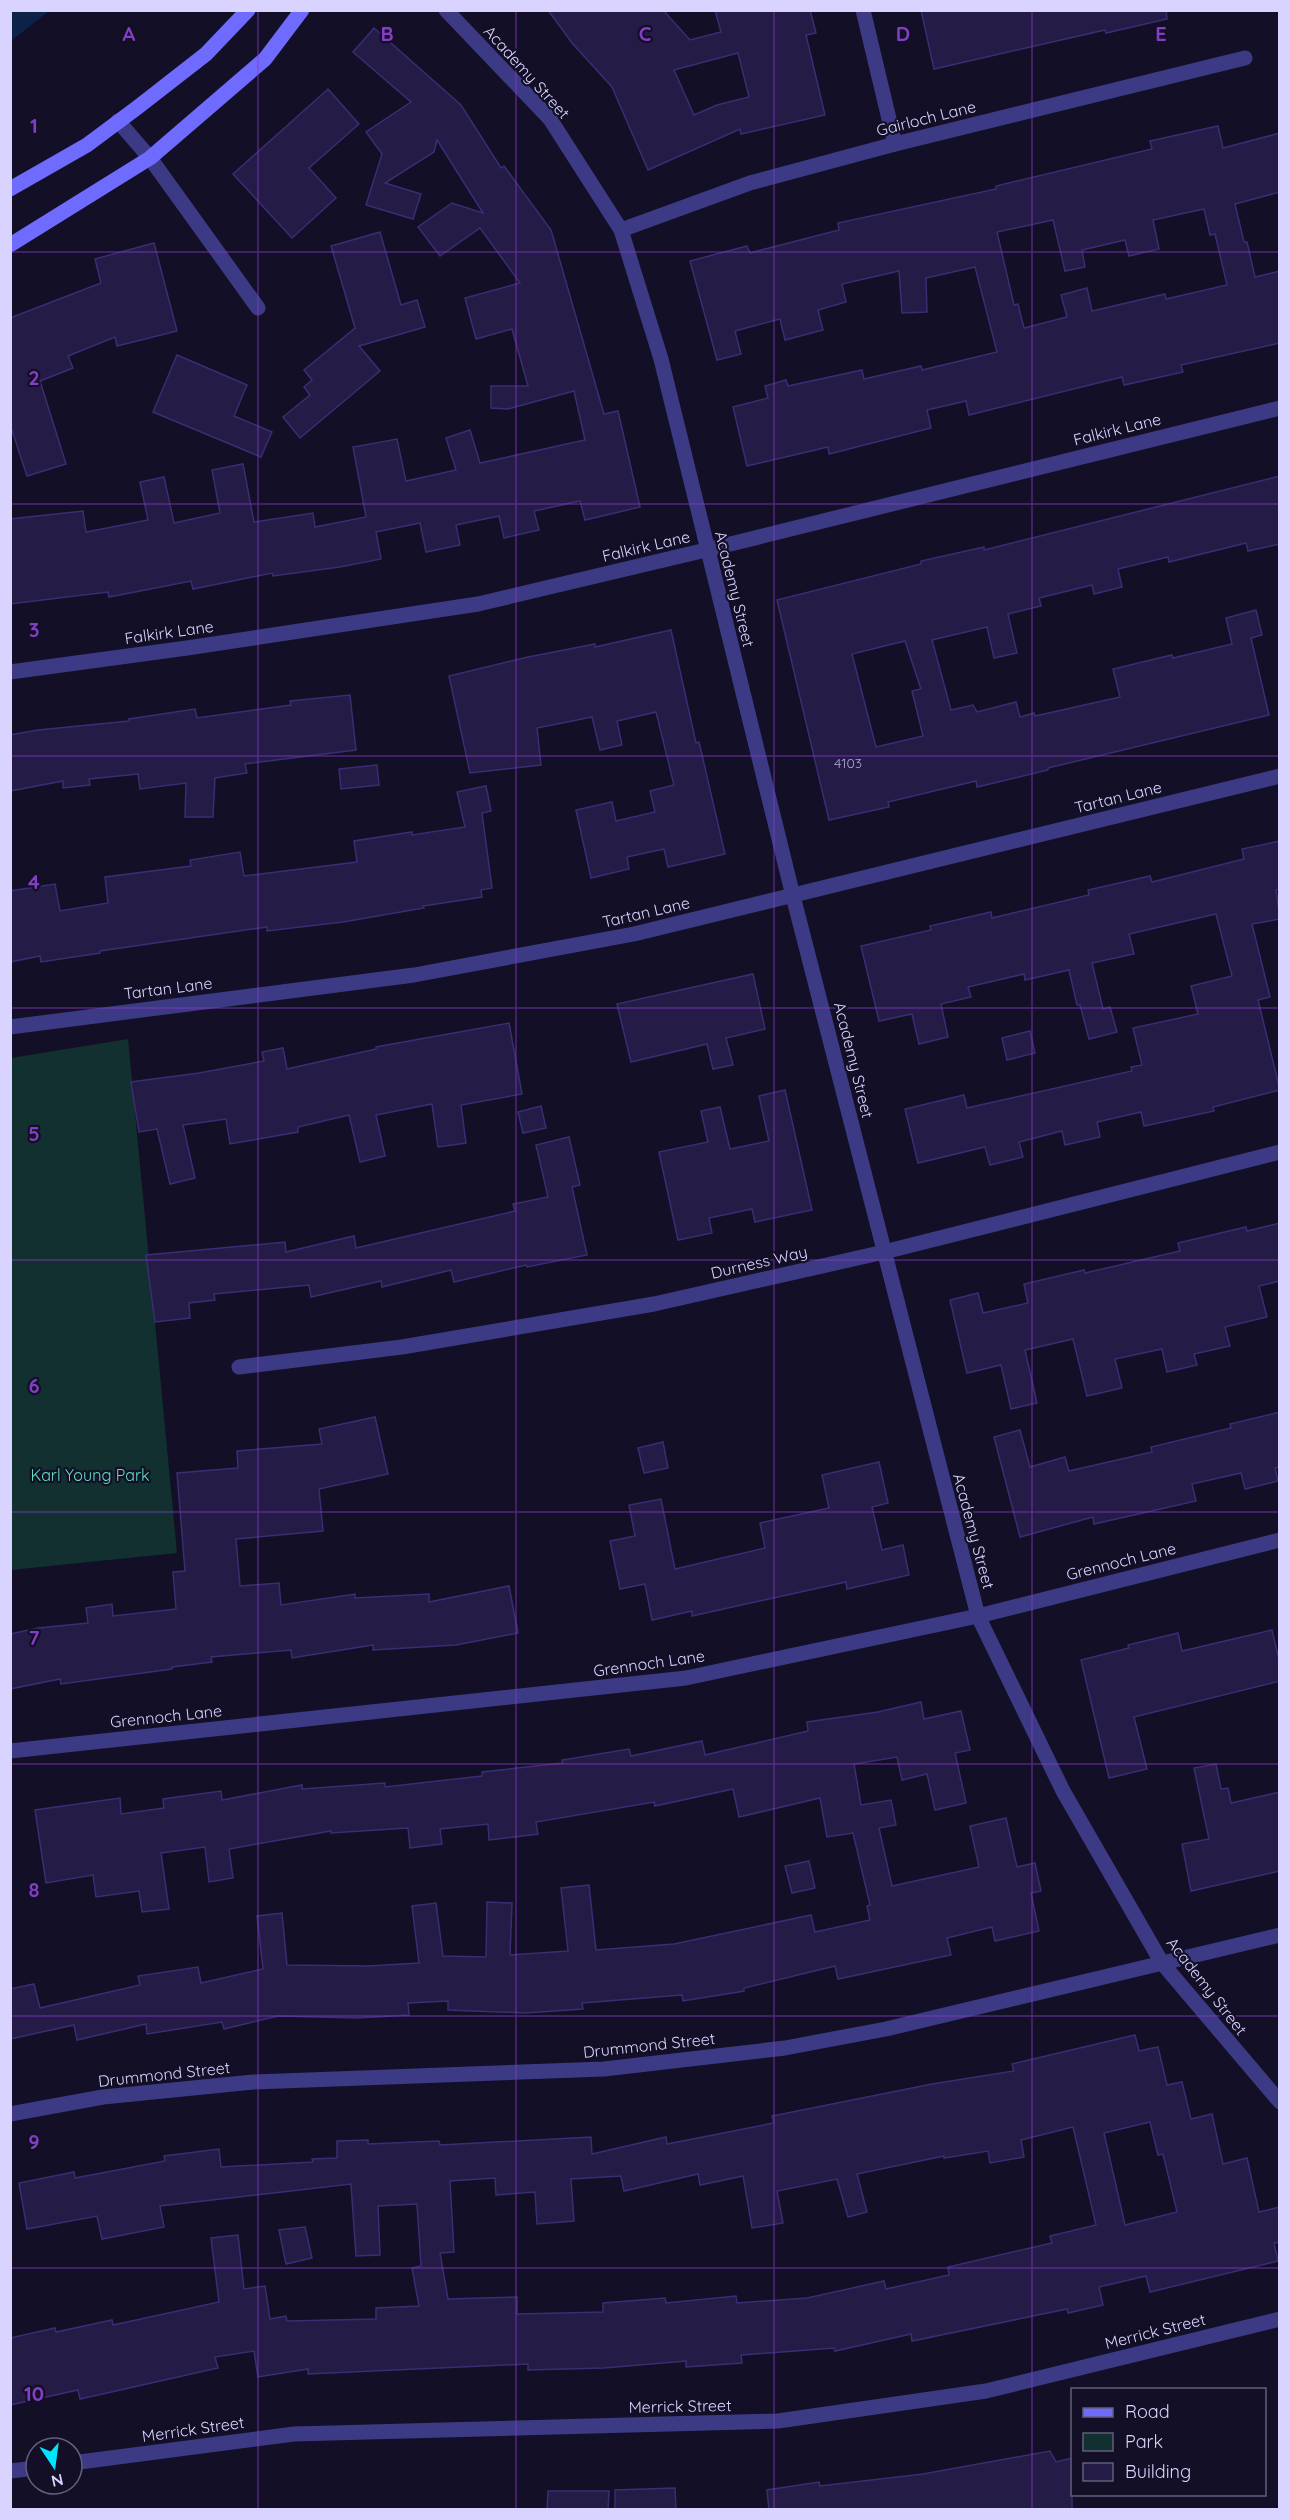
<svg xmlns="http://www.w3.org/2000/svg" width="1290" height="2520" viewBox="0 0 1290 2520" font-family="Quicksand,sans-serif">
  <rect width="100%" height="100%" fill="#130f26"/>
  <polygon fill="#12302f" points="128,1039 177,1553 11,1570 11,1058"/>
  <polygon fill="#0c2248" points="11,10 49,10 49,11 11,41"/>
  <g fill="#241b47" stroke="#3b2d73" stroke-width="1.5" fill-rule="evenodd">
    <path d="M548 10H663L690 40 721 32 715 10H810L816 33 806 35 825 115 741 134 740 129 648 170 612 87 572 43ZM738 53 749 97 717 105 694 115 674 70Z"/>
    <polygon points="921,10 1166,10 1167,19 1106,33 1105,30 934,69"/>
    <polygon points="374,28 461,105 501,168 504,166 551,230 604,414 618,411 640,507 585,520 580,501 534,511 539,530 504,538 499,516 456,525 460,545 426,552 420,523 376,532 381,559 340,567 273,576 272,573 193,589 191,581 109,597 108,592 10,604 10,519 83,511 86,532 148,520 140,482 164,477 174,523 220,513 212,470 243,464 254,522 313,513 315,527 366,517 353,447 397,439 406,481 456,470 446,438 470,430 480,463 585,440 574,391 508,409 491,408 491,386 528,386 512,329 476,339 465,298 520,283 480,228 440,256 418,227 452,203 483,213 437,140 434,152 385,183 421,194 413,219 366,205 382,154 366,132 411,102 353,52"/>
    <polygon points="328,89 359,124 309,168 336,198 292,238 233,174"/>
    <path d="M1218 126 1223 148 1280 133V192L1235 204 1244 242H1247L1255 277 1280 271V343L1181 365 1183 372 1124 385 1122 377 969 415 966 401 927 410 931 428 829 454 828 447 747 466 733 407 768 398 765 386 786 380 788 386 862 370 864 379 921 366 922 370 997 352 975 267 926 278 927 312 902 313 899 271 842 284 846 302 818 310 823 330 785 340 780 319 735 331 741 354 717 360 690 261 747 246 750 253 839 230 838 223 996 189V186L1152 149 1150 141ZM1204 209 1210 235 1215 234 1227 285 1166 299 1165 294 1092 311 1087 288 1061 295 1067 317 1024 328 1018 304 1014 305 997 232 1053 220 1065 271 1085 267 1082 250 1125 240 1129 256 1159 249 1153 220Z"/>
    <polygon points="380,232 401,305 417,300 425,327 359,346 380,371 300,438 283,417 310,395 304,387 312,380 304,370 355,328 331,246"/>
    <polygon points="154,243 177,331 117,346 115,337 68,356 73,368 40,381 66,464 27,476 10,424 10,318 101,283 95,259"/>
    <polygon points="177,355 247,385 234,416 272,432 261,457 153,412"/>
    <path d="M1280 476V544L1248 551 1246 543 1169 562 1168 557 1118 569 1122 587 1094 594 1092 585 1039 598 1041 606 1008 614 1017 653 994 658 987 627 932 640 951 710 973 705 977 712 1016 702 1020 717 1034 713 1035 716 1120 697 1113 669 1172 655 1173 658 1232 644 1226 618 1256 610 1262 635 1251 638 1269 715 1048 768V770L977 787 976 781 888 802 889 807 829 820 777 600 921 564V561L984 547V550ZM905 641 921 689 912 691 923 736 876 747 852 654Z"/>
    <polygon points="671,630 696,743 699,742 725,854 668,867 664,849 627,857 629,869 591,878 576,810 612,802 616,821 655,812 650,791 674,785 656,712 617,721 622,745 600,750 592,717 537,728 541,765 470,773 449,676 528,657 595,644 595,647"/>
    <polygon points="350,695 356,750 245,764 247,773 215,778 213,817 185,817 186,783 140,789 138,774 89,779 90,785 63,788 63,781 10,791 10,735 38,730 129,721 129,719 195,709 197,718 291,705 290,701"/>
    <polygon points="377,765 379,785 341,789 339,769"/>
    <polygon points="486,786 491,811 482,813 492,888 481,890 482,897 423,906 424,908 343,922 267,931 267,927 100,951 100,953 41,962 40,956 10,962 10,891 55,884 60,911 108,903 105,877 191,866 190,860 240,852 244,876 357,862 354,841 412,832 412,835 465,827 457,792"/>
    <polygon points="1280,841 1280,889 1276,890 1280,919 1252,924 1270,997 1258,1000 1280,1090 1213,1107 1214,1111 1144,1126 1141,1112 1097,1122 1100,1137 1065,1145 1062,1131 1019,1142 1023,1157 990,1165 985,1147 918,1163 905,1109 964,1095 967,1108 1132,1071 1131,1067 1142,1065 1133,1028 1198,1014 1191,986 1232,976 1216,914 1129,934 1134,954 1092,963 1103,1009 1110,1007 1117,1032 1089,1039 1080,1005 1077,1005 1069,970 1025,980 1024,974 968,987 971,997 941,1004 948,1037 919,1044 912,1014 879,1021 861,946 931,930 930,926 991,912 992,918 1089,895 1088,890 1150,876 1152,882 1244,859 1242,849"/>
    <polygon points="753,974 765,1029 726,1038 733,1065 713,1069 707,1044 631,1062 617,1004"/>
    <polygon points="509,1023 522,1094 461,1105 466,1143 438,1147 432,1104 376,1115 385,1156 360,1162 349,1115 298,1127 298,1132 230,1144 226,1119 183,1125 195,1178 170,1184 157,1129 139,1132 131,1082 199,1073 264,1061 262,1052 283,1048 287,1069 376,1049 376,1047"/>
    <polygon points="1030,1031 1035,1053 1007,1060 1002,1038"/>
    <polygon points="785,1090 812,1210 755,1222 752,1209 709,1218 712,1233 678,1240 659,1152 708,1142 701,1111 720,1107 730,1149 769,1141 759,1096"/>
    <polygon points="541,1106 546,1128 523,1133 518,1112"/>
    <polygon points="569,1137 580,1185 572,1187 587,1255 527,1267 526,1265 454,1282 451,1270 382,1287 381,1281 311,1297 309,1285 214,1294 215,1300 189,1303 190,1318 155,1322 146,1255 285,1242 286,1252 354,1236 356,1248 515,1211 513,1204 548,1197 536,1145"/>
    <polygon points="1280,1223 1280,1281 1259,1286 1267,1317 1225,1327 1230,1346 1194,1354 1197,1365 1167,1372 1162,1349 1115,1359 1122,1388 1087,1396 1073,1339 1025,1350 1037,1403 1011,1409 1001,1365 967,1373 950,1300 978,1293 983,1313 1028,1303 1024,1284 1084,1270 1085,1273 1180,1251 1178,1243 1246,1227 1247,1231"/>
    <polygon points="1280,1412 1280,1467 1275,1468 1278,1481 1245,1489 1241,1473 1192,1484 1196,1501 1094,1524 1093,1517 1020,1537 994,1437 1020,1430 1030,1467 1065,1457 1069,1471 1152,1452 1151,1447 1231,1428 1230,1424"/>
    <polygon points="375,1417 388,1474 319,1489 323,1531 236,1539 240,1586 279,1583 281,1605 355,1594 355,1598 429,1594 429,1602 509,1586 518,1633 456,1645 373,1650 373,1645 292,1658 291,1650 211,1657 212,1662 172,1667 172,1669 61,1684 60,1679 10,1689 10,1634 38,1628 88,1623 86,1608 112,1604 113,1616 176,1609 173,1572 185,1571 177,1473 238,1468 237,1451 322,1444 319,1429"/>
    <polygon points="663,1442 668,1468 644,1473 638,1448"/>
    <polygon points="879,1462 888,1503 872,1507 882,1550 903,1545 909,1575 847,1589 846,1582 692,1616 692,1611 652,1620 645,1584 620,1589 610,1541 635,1536 629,1505 661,1499 675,1569 765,1548 760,1523 829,1508 822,1475"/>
    <polygon points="1272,1630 1280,1664 1280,1681 1134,1717 1147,1769 1109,1778 1081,1660 1129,1648 1128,1645 1178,1633 1182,1651"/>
    <polygon points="921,1702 924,1719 961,1711 970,1750 955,1753 966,1803 935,1810 927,1774 902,1780 897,1757 854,1764 861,1805 891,1800 896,1825 879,1828 892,1886 979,1867 970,1826 1006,1818 1017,1867 1035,1863 1041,1891 1031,1893 1039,1931 995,1941 992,1927 947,1938 951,1955 838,1979 835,1966 744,1988 744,1991 683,2001 682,1995 582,2003 583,2009 525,2013 448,2010 448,2001 408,2003 409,2015 357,2018 278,2016 224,2029 222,2022 147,2034 146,2024 77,2040 74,2025 10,2039 10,1989 34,1984 40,2008 140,1985 138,1976 198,1967 201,1983 263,1969 257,1916 282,1913 287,1965 368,1966 419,1963 412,1906 436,1903 443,1956 486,1957 487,1902 512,1903 510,1955 568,1951 561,1888 589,1885 596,1950 674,1944 811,1915 815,1932 870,1920 867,1906 870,1905 853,1833 827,1837 820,1798 739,1817 733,1789 655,1806 654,1802 536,1822 538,1834 489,1840 488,1824 440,1829 442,1844 410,1848 408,1828 331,1833 331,1831 229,1849 233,1878 209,1882 205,1847 161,1853 169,1909 142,1912 139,1891 96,1897 93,1875 46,1883 35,1810 120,1798 121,1814 164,1808 163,1799 221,1791 222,1800 302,1785 302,1789 385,1783 385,1787 482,1776 482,1772 563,1763 562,1760 629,1749 631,1756 702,1741 705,1755 808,1731 807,1722 878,1712"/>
    <polygon points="1216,1764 1221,1789 1228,1788 1231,1803 1280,1792 1280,1871 1191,1891 1182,1844 1209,1839 1194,1768"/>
    <polygon points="809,1861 815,1888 792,1893 785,1866"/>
    <path d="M1135 2035 1139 2051 1158 2047 1167 2085 1182 2082 1191 2119 1212 2114 1223 2164 1247 2158 1259 2212 1280 2207V2242L1274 2243 1278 2261 1150 2292 1146 2276 1099 2287 1103 2305 1068 2313 1067 2309 912 2341 911 2334 835 2351 834 2348 741 2355 742 2363 686 2367V2361L604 2368 528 2370V2364L308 2374V2369L258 2377 254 2351 215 2357 218 2368 80 2399 78 2390 10 2405V2338L55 2328 56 2332 112 2320 113 2325 219 2302 211 2238 238 2235 244 2289 265 2286 270 2319 286 2316 287 2321 376 2319V2308L419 2306 412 2268 421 2266 417 2204 378 2206 380 2255 356 2256 351 2184 160 2206 164 2227 102 2239 97 2216 27 2229 19 2183 74 2172 75 2178 165 2161 164 2156 219 2149 221 2167 313 2162 312 2159 337 2158V2141L368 2140V2144L439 2141 440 2145 591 2137 592 2154 666 2137 667 2144 774 2123 772 2116 932 2084 1014 2071 1012 2064ZM1150 2122 1158 2155 1163 2154 1177 2212 1125 2225 1104 2133ZM1073 2127 1096 2225 1050 2236 1052 2243 948 2267 949 2275 886 2289 884 2281 807 2298 737 2303 736 2296 666 2303 665 2298 603 2303V2312L517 2314V2297L448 2299 440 2253 454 2252 450 2181 495 2178 496 2195 535 2192 537 2224 574 2221 571 2179 621 2176 624 2191 698 2174 700 2185 743 2176 752 2228 783 2223 777 2191 837 2179 848 2217 867 2212 857 2174 944 2156V2158L988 2151 990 2163 1024 2157 1021 2140Z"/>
    <polygon points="305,2227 312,2258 286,2264 279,2230"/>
    <polygon points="1050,2451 1056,2462 1072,2458 1072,2510 769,2510 767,2490 819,2482 820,2486 923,2474"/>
    <polygon points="675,2488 676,2510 615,2510 615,2490"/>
    <polygon points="548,2491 609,2491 608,2510 547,2510"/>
  </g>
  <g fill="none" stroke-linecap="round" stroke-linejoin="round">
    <g stroke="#3d3a85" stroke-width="15">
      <polyline points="863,10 895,144"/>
      <polyline points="118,121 150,158 258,308"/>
      <polyline points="621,230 750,183 895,144 1245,58"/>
      <polyline points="10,672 187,648 478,604 706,550 1280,408"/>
      <polyline points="10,1027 414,975 634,934 1280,776"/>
      <polyline points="239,1367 402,1347 654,1304 884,1252 1280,1152"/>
      <polyline points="10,1751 686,1678 978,1616 1280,1540"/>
      <polyline points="10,2114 103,2097 253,2082 604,2069 785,2048 886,2029 1280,1935"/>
      <polyline points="72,2463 294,2434 778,2421 986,2391 1280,2319"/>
      <polyline points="10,2471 36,2468"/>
    </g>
    <polyline stroke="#3d3a85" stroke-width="15" points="446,10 550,119 621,230 661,359 793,896 978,1616 1063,1791 1162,1963 1280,2102"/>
    <g stroke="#6f6bff" stroke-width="15">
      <polyline points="10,189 87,145 138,107 206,54 248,10"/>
      <polyline points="10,245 150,158 265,59 302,10"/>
    </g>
  </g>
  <path fill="none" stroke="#843dc5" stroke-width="1.5" stroke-opacity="0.55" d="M258 10V2510M516 10V2510M774 10V2510M1032 10V2510M10 252H1280M10 504H1280M10 756H1280M10 1008H1280M10 1260H1280M10 1512H1280M10 1764H1280M10 2016H1280M10 2268H1280"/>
  <g text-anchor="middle" stroke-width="4.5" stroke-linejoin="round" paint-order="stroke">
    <g font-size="14" fill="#aca6d1">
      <text x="848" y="768">4103</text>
    </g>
    <g font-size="16" fill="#d9d4ff" stroke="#130f26">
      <text transform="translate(527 72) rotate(48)" y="6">Academy Street</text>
      <text transform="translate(926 118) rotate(-14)" y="6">Gairloch Lane</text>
      <text transform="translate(1117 429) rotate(-14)" y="6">Falkirk Lane</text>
      <text transform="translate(646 546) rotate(-13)" y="6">Falkirk Lane</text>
      <text transform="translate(735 589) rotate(76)" y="6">Academy Street</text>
      <text transform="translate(169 632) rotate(-8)" y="6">Falkirk Lane</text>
      <text transform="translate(1118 797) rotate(-14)" y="6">Tartan Lane</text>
      <text transform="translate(646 912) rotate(-13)" y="6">Tartan Lane</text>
      <text transform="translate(168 988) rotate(-7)" y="6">Tartan Lane</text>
      <text transform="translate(854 1060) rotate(76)" y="6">Academy Street</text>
      <text transform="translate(759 1262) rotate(-13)" y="6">Durness Way</text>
      <text transform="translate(974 1531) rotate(75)" y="6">Academy Street</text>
      <text transform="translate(1121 1561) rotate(-14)" y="6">Grennoch Lane</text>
      <text transform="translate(649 1663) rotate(-8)" y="6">Grennoch Lane</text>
      <text transform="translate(166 1716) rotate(-6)" y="6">Grennoch Lane</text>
      <text transform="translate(1207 1986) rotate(52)" y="6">Academy Street</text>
      <text transform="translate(649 2045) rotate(-6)" y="6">Drummond Street</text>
      <text transform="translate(164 2074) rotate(-6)" y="6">Drummond Street</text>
      <text transform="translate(1155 2331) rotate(-14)" y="6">Merrick Street</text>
      <text transform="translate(680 2406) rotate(-1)" y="6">Merrick Street</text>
      <text transform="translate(193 2429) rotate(-8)" y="6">Merrick Street</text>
    </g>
    <g font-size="16" fill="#5fe0c0" stroke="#130f26">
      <text x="90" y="1481">Karl Young Park</text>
    </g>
  </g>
  <g font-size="20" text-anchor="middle" font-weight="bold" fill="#843dc5" stroke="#130f26" stroke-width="4.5" stroke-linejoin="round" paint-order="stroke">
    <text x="129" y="41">A</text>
    <text x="387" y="41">B</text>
    <text x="645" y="41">C</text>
    <text x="903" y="41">D</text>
    <text x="1161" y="41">E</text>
    <text x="34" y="133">1</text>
    <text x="34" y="385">2</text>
    <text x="34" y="637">3</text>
    <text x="34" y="889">4</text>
    <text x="34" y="1141">5</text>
    <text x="34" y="1393">6</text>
    <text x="34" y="1645">7</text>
    <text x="34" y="1897">8</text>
    <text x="34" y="2149">9</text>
    <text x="34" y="2401">10</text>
  </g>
  <rect width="1290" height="2520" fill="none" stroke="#d9d4ff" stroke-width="24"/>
  <rect x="1071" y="2388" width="195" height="108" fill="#130f26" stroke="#625e7d" stroke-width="1.5"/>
  <rect x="1083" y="2408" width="30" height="9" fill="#6f6bff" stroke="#625e7d" stroke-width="1.5"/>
  <text x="1125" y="2418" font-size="18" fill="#d9d4ff">Road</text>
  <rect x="1083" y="2433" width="30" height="18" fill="#12302f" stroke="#625e7d" stroke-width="1.5"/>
  <text x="1125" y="2448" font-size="18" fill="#d9d4ff">Park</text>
  <rect x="1083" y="2463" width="30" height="18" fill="#241b47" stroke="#625e7d" stroke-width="1.5"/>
  <text x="1125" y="2478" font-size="18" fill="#d9d4ff">Building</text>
  <g transform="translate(54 2466) rotate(167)"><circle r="28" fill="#130f26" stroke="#625e7d" stroke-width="1.5"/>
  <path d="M0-4.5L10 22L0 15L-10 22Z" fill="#00e5ff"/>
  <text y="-9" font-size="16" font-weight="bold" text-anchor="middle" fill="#d9d4ff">N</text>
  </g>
</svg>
